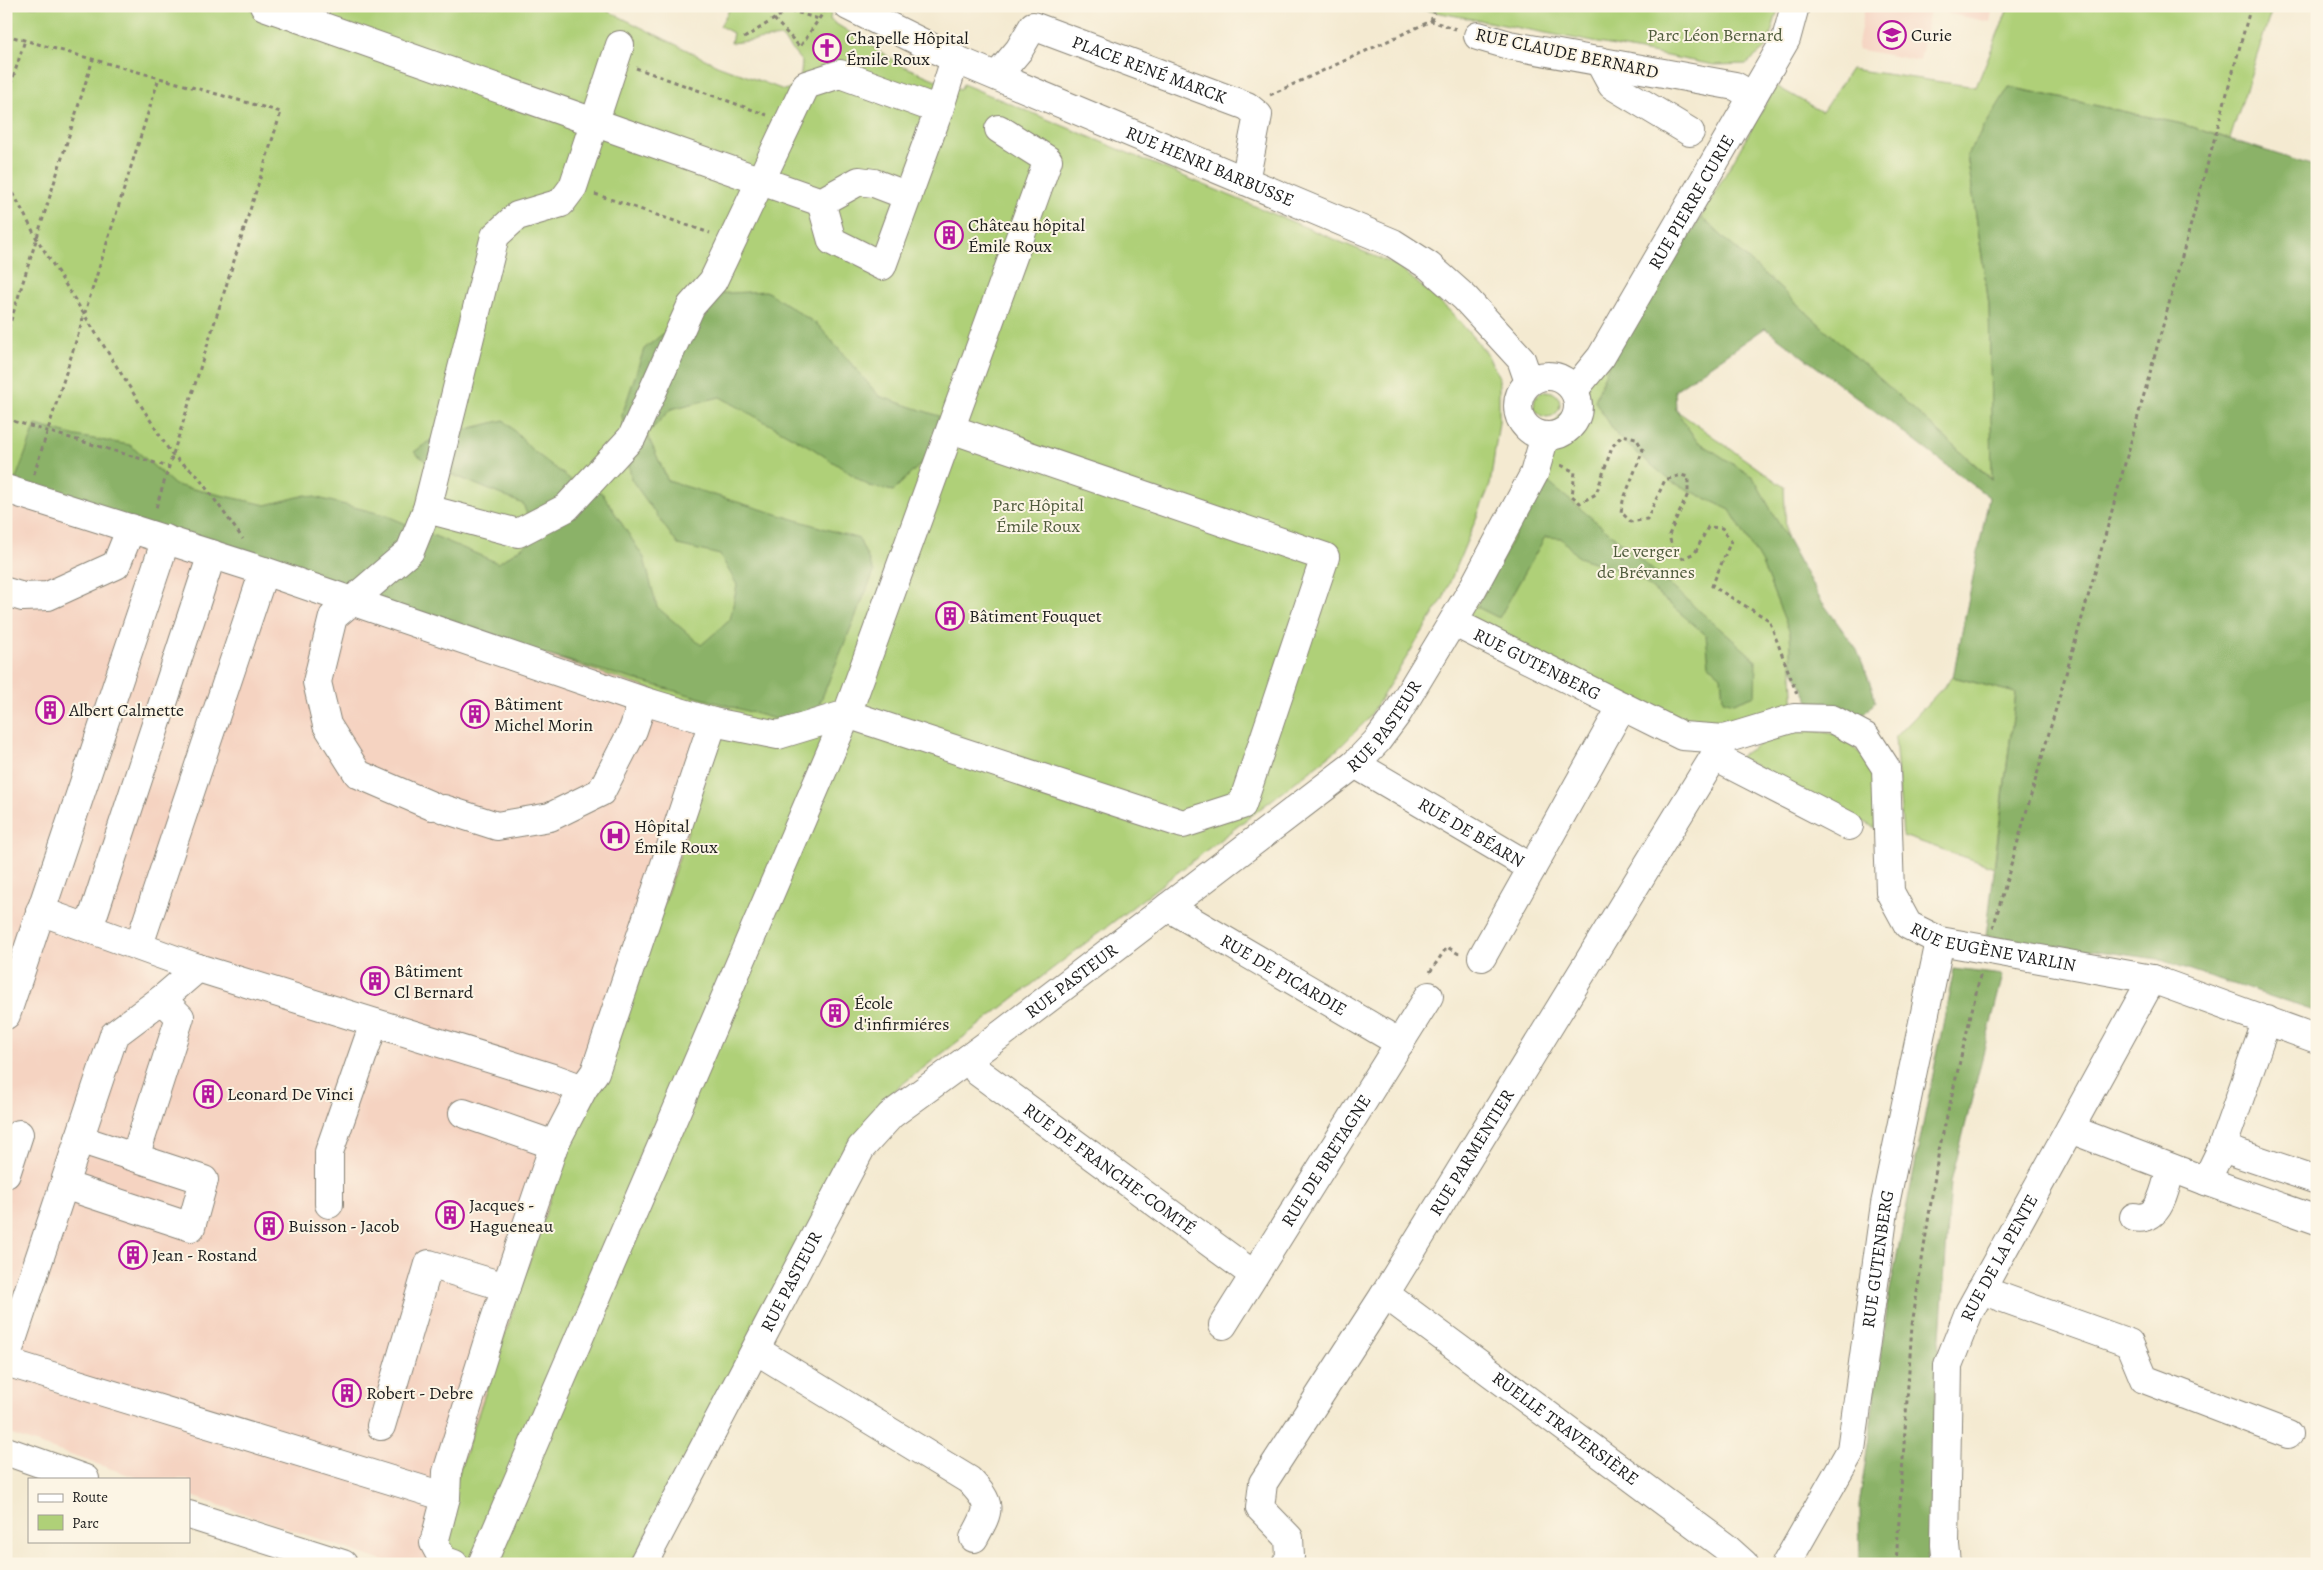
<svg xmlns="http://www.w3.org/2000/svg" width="2323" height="1570" viewBox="0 0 2323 1570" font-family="Alegreya,serif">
  <rect width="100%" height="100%" fill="#fcf5e5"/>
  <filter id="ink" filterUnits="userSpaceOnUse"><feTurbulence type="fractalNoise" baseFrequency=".02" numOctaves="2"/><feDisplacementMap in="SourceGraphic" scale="10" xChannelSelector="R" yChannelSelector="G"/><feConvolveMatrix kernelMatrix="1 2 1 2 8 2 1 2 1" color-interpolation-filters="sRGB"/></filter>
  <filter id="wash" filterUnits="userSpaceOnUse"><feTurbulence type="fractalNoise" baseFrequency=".0096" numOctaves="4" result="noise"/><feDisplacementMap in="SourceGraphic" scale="20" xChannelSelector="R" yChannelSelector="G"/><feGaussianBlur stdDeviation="1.12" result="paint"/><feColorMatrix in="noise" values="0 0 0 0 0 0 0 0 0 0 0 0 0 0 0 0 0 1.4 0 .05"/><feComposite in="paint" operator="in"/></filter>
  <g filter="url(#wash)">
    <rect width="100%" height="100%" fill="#f4ead1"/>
    <g fill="#f5d3c1">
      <polygon points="6,6 598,6 717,65 784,90 800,85 802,62 853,33 903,66 960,90 963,84 1398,266 1450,311 1486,352 1499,377 1499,422 1490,485 1443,599 1368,719 1338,749 883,1099 859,1134 631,1564 392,1564 189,1495 189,1479 141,1479 6,1433"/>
      <polygon points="1865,6 1993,6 1990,22 1930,10 1920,61 1857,49"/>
    </g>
    <g fill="#afd078" stroke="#66764a">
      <polygon points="6,6 598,6 717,65 784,90 800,85 802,62 781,37 731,43 733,33 720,26 731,6 824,6 831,11 830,20 903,66 960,90 963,84 1398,266 1450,311 1486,352 1499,377 1499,422 1490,485 1443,599 1368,719 1338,749 883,1099 859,1134 631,1564 428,1564 570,1140 605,1079 727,714 6,478"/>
      <polygon points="1404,6 1779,6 1767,47 1746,64 1714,65"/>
      <polygon points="2009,6 2273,6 2230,139 2182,124 2010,87 1967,155 1989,304 1993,480 1877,378 1701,217 1776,86 1822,112 1851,69 1976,87"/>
      <polygon points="1601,357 1784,487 1794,718 1682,736 1453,622 1545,436"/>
      <circle cx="1547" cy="404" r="13"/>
      <polygon points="1953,677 2016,693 1994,867 1903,836 1895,738"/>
      <path d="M1807 729 1839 735 1863 756 1875 780V828L1739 757C1760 741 1782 734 1807 729Z"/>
    </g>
    <g fill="#8bb268" stroke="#546742">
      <polygon points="2009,87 2182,124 2317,167 2317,1012 2158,959 1986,936 2016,693 1953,677 1989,497 1765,328 1675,390 1676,410 1696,440 1753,477 1820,599 1857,650 1873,691 1875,702 1862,716 1810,703 1792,667 1790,633 1762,564 1730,510 1672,482 1618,437 1595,401 1609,363 1701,217 1992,480 1989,304 1967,155"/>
      <polygon points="766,291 818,325 879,396 939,416 933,452 893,491 869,486 812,448 720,397 671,409 647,434 668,481 859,539 874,572 816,712 793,724 515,646 15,481 36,425 76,436 130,445 175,485 266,505 306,495 385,515 498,563 536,538 523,504 432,466 414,452 435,437 504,420 532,450 575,483 602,493 644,558 657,607 701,645 730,620 737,585 720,555 678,545 631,479 622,415 644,349 712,294"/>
      <polygon points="1544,479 1610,533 1756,660 1755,695 1734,703 1723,700 1721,676 1709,665 1706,635 1637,576 1578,557 1561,538 1545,537 1499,618 1477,607"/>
      <polygon points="1954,969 2003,975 1951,1182 1934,1421 1937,1564 1860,1564 1859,1506 1889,1295"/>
    </g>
  </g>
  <g filter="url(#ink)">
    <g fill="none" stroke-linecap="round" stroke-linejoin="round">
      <defs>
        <g id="minor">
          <polyline points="264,6 821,202"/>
          <path id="s1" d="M848 6 955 59 1393 243 1429 266 1465 298 1521 359 1529 382"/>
          <polyline points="1478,36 1509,45 1735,86 1753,96"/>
          <polyline points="1599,61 1612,85 1690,132"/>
          <path id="s2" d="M997 76 1019 50 1033 26 1247 106 1258 115 1245 181"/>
          <polyline points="908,196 874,183 859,181 821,202 832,241 882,266 939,110"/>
          <circle cx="1548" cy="406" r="30"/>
          <path id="s3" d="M1574 390 1601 357 1786 39 1795 6"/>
          <polyline points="6,489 264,571 643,701 713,722 778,735 847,714 1183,824 1242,805 1325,557 951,429"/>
          <polyline points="427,509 518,533 566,508 632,437 691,306 713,281 806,85 840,74 939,110 955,59"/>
          <polyline points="6,592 23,597 48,596 116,565 131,528"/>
          <path id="s4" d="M1453 622 1682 736 1725 739 1794 718 1832 719 1866 737 1886 768 1890 892 1908 925 1940 941 2152 979 2317 1039"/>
          <polyline points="1715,757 1849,826"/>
          <path id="s5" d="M1355 764 1532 868 1622 706"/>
          <polyline points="432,806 358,774 327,725 317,682 333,617 410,551 427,509 495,236 517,216 561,203 573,187 620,45"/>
          <polyline points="444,809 497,826 550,817 601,792 633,730 643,701"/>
          <path id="s6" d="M1168 907 1400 1043"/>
          <polyline points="40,911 198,968 553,1078 583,1089"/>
          <polyline points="89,928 212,554"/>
          <polyline points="139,945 264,571"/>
          <polyline points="1482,957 1532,868"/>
          <polyline points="6,1015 166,539"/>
          <path id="s7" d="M969 1058 978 1072 1254 1275"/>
          <polyline points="463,1113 554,1145"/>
          <polyline points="2070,1129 2206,1181 2222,1148 2267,1020"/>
          <polyline points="2222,1148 2317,1180"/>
          <polyline points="135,1157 180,1017 162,999"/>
          <polyline points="6,1174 19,1134"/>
          <polyline points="2206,1181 2317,1220"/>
          <polyline points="64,1185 191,1227 204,1180 79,1139"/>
          <polyline points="329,1204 329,1152 374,1023"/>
          <path d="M2134 1217C2161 1223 2165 1187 2171 1168"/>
          <polyline points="1981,1290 2129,1343 2144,1379 2288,1434"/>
          <path id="s8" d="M1385 1294 1724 1546 1744 1564"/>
          <path id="s9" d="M1223 1325 1429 996"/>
          <path d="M756 1350 969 1480C993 1505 990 1509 974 1538"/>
          <polyline points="6,1358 114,1035 162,999 198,968"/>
          <polyline points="6,1362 446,1497"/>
          <polyline points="381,1426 429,1264 506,1287"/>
          <polyline points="6,1451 85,1479"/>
          <polyline points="189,1515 343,1564"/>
          <polyline points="454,1564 443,1560 434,1543 446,1497 447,1472 492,1328 554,1145 583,1089 595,1072 713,722"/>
          <polyline points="482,1564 847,714 1048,160 999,129"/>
          <path id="s10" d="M643 1564 861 1148 891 1115 1003 1033 1355 764 1377 741 1397 714 1473 588 1534 474 1545 436"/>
          <path id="s11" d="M1286 1564 1290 1557 1289 1538 1260 1508 1263 1483 1385 1294 1725 739"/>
          <path id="s12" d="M1786 1564 1851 1450 1885 1204 1940 941"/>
          <path id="s13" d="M1947 1564 1945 1545 1948 1365 1969 1312 2152 979"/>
        </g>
      </defs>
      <use href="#minor" stroke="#888376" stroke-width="30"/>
      <g stroke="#888376" stroke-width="3" stroke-dasharray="4 4" stroke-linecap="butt">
        <polyline points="775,6 819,19"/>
        <polyline points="738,7 742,6"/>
        <polyline points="774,19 800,47 825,10"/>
        <polyline points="1431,21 1436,6"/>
        <polyline points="6,35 281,112 155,511"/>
        <polyline points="744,38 787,11 787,6"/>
        <polyline points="636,68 767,115"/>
        <polyline points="1270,95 1431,21 1456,29"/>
        <polyline points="6,100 25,40"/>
        <polyline points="6,179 37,239 172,455 196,474 243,539"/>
        <polyline points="595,194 710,233"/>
        <polyline points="6,336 93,59"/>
        <polyline points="6,419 169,467"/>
        <polyline points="1561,465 1575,472 1572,496 1580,503 1596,494 1612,447 1622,435 1636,438 1643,450 1623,501 1621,512 1631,522 1647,519 1665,480 1681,475 1688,477 1688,494 1669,535 1673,551 1681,559 1695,553 1708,527 1722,528 1731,541 1712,586 1769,620 1797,694"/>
        <polyline points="34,474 159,78"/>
        <polyline points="1993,928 2094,576 2251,6"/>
        <polyline points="1430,972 1447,947 1459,954"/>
        <polyline points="1896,1564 1912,1325 1939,1150 1981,972"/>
      </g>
      <use href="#minor" stroke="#fff" stroke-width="28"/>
    </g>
  </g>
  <defs>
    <symbol id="school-ring" viewBox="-11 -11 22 22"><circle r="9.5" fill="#fcf5e5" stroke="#b5179e" stroke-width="1.5"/><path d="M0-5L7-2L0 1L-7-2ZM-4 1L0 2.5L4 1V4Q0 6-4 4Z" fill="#b5179e"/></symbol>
    <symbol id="church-ring" viewBox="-11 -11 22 22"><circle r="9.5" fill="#fcf5e5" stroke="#b5179e" stroke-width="1.5"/><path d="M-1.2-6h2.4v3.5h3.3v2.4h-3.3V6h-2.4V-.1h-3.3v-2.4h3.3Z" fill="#b5179e"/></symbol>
    <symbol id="building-ring" viewBox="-11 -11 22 22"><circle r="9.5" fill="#fcf5e5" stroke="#b5179e" stroke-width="1.5"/><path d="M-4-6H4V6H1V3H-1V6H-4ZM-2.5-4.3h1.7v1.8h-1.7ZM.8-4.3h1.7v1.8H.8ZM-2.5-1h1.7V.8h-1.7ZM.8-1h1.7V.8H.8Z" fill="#b5179e"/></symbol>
    <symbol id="hospital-ring" viewBox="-11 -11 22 22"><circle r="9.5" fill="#fcf5e5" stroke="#b5179e" stroke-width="1.5"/><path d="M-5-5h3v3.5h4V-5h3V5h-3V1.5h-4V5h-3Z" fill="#b5179e"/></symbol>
  </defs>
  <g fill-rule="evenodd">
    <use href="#school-ring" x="1876" y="19" width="32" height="32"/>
    <use href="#church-ring" x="811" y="32" width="32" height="32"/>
    <use href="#building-ring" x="933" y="219" width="32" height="32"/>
    <use href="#building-ring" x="934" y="600" width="32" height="32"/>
    <use href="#building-ring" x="34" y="694" width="32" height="32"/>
    <use href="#building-ring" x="459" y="698" width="32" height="32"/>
    <use href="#hospital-ring" x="599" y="820" width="32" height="32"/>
    <use href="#building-ring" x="359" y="965" width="32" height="32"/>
    <use href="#building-ring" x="819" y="997" width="32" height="32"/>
    <use href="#building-ring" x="192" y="1078" width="32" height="32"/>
    <use href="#building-ring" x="434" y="1199" width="32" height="32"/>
    <use href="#building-ring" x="253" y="1210" width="32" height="32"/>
    <use href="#building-ring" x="117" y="1239" width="32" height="32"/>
    <use href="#building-ring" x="331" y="1377" width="32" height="32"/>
  </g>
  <g text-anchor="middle" stroke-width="4" stroke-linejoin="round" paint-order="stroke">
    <g font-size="18" fill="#4f5b3c" stroke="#fcf5e5">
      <text x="1715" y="41">Parc Léon Bernard</text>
      <text x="1038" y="511">Parc Hôpital<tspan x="1038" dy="21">Émile Roux</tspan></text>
      <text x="1646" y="557">Le verger<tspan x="1646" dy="21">de Brévannes</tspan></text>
    </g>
    <g font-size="18" fill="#1c1c1c" stroke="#fcf5e5" text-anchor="start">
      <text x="1911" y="41">Curie</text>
      <text x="846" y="44">Chapelle Hôpital<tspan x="846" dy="21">Émile Roux</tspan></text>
      <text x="968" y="231">Château hôpital<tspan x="968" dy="21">Émile Roux</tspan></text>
      <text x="969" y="622">Bâtiment Fouquet</text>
      <text x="494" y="710">Bâtiment<tspan x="494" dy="21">Michel Morin</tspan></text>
      <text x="69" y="716">Albert Calmette</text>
      <text x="634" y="832">Hôpital<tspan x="634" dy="21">Émile Roux</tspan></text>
      <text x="394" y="977">Bâtiment<tspan x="394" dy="21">Cl Bernard</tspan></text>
      <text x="854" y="1009">École<tspan x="854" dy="21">d'infirmiéres</tspan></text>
      <text x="227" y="1100">Leonard De Vinci</text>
      <text x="469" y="1211">Jacques -<tspan x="469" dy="21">Hagueneau</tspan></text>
      <text x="288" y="1232">Buisson - Jacob</text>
      <text x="152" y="1261">Jean - Rostand</text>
      <text x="366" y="1399">Robert - Debre</text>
    </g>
    <g font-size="18" fill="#1c1c1c" stroke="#fcf5e5">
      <text transform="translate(1567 53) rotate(12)" y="6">RUE CLAUDE BERNARD</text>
      <text dy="6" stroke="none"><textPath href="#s2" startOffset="186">PLACE RENÉ MARCK</textPath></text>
      <text dy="6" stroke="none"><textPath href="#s1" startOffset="396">RUE HENRI BARBUSSE</textPath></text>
      <text dy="6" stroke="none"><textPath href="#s3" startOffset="222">RUE PIERRE CURIE</textPath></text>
      <text dy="6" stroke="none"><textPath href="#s4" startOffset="94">RUE GUTENBERG</textPath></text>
      <text dy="6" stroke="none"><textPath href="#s10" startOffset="1144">RUE PASTEUR</textPath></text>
      <text dy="6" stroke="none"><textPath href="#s5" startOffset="135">RUE DE BÉARN</textPath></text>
      <text dy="6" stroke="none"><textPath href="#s4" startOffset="735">RUE EUGÈNE VARLIN</textPath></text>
      <text dy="6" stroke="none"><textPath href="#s6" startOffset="134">RUE DE PICARDIE</textPath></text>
      <text dy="6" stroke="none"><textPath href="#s10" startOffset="739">RUE PASTEUR</textPath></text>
      <text dy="6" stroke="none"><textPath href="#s11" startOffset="485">RUE PARMENTIER</textPath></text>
      <text dy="6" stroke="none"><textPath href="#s9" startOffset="194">RUE DE BRETAGNE</textPath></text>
      <text dy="6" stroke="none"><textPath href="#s7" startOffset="180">RUE DE FRANCHE-COMTÉ</textPath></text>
      <text dy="6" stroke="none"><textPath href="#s13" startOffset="318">RUE DE LA PENTE</textPath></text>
      <text dy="6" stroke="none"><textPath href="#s12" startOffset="324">RUE GUTENBERG</textPath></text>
      <text dy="6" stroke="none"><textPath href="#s10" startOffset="319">RUE PASTEUR</textPath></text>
      <text dy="6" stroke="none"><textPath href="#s8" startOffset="225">RUELLE TRAVERSIÈRE</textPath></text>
    </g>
  </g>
  <rect width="2323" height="1570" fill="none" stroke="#fcf5e5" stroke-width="25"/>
  <rect x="28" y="1478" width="162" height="65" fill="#fcf5e5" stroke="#a29e95"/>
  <rect x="38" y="1494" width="25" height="8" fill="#ffffff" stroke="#a29e95"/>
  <text x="72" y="1502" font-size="15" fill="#1c1c1c">Route</text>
  <rect x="38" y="1515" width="25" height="15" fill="#afd078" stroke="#a29e95"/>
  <text x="72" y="1528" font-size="15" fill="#1c1c1c">Parc</text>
</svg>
